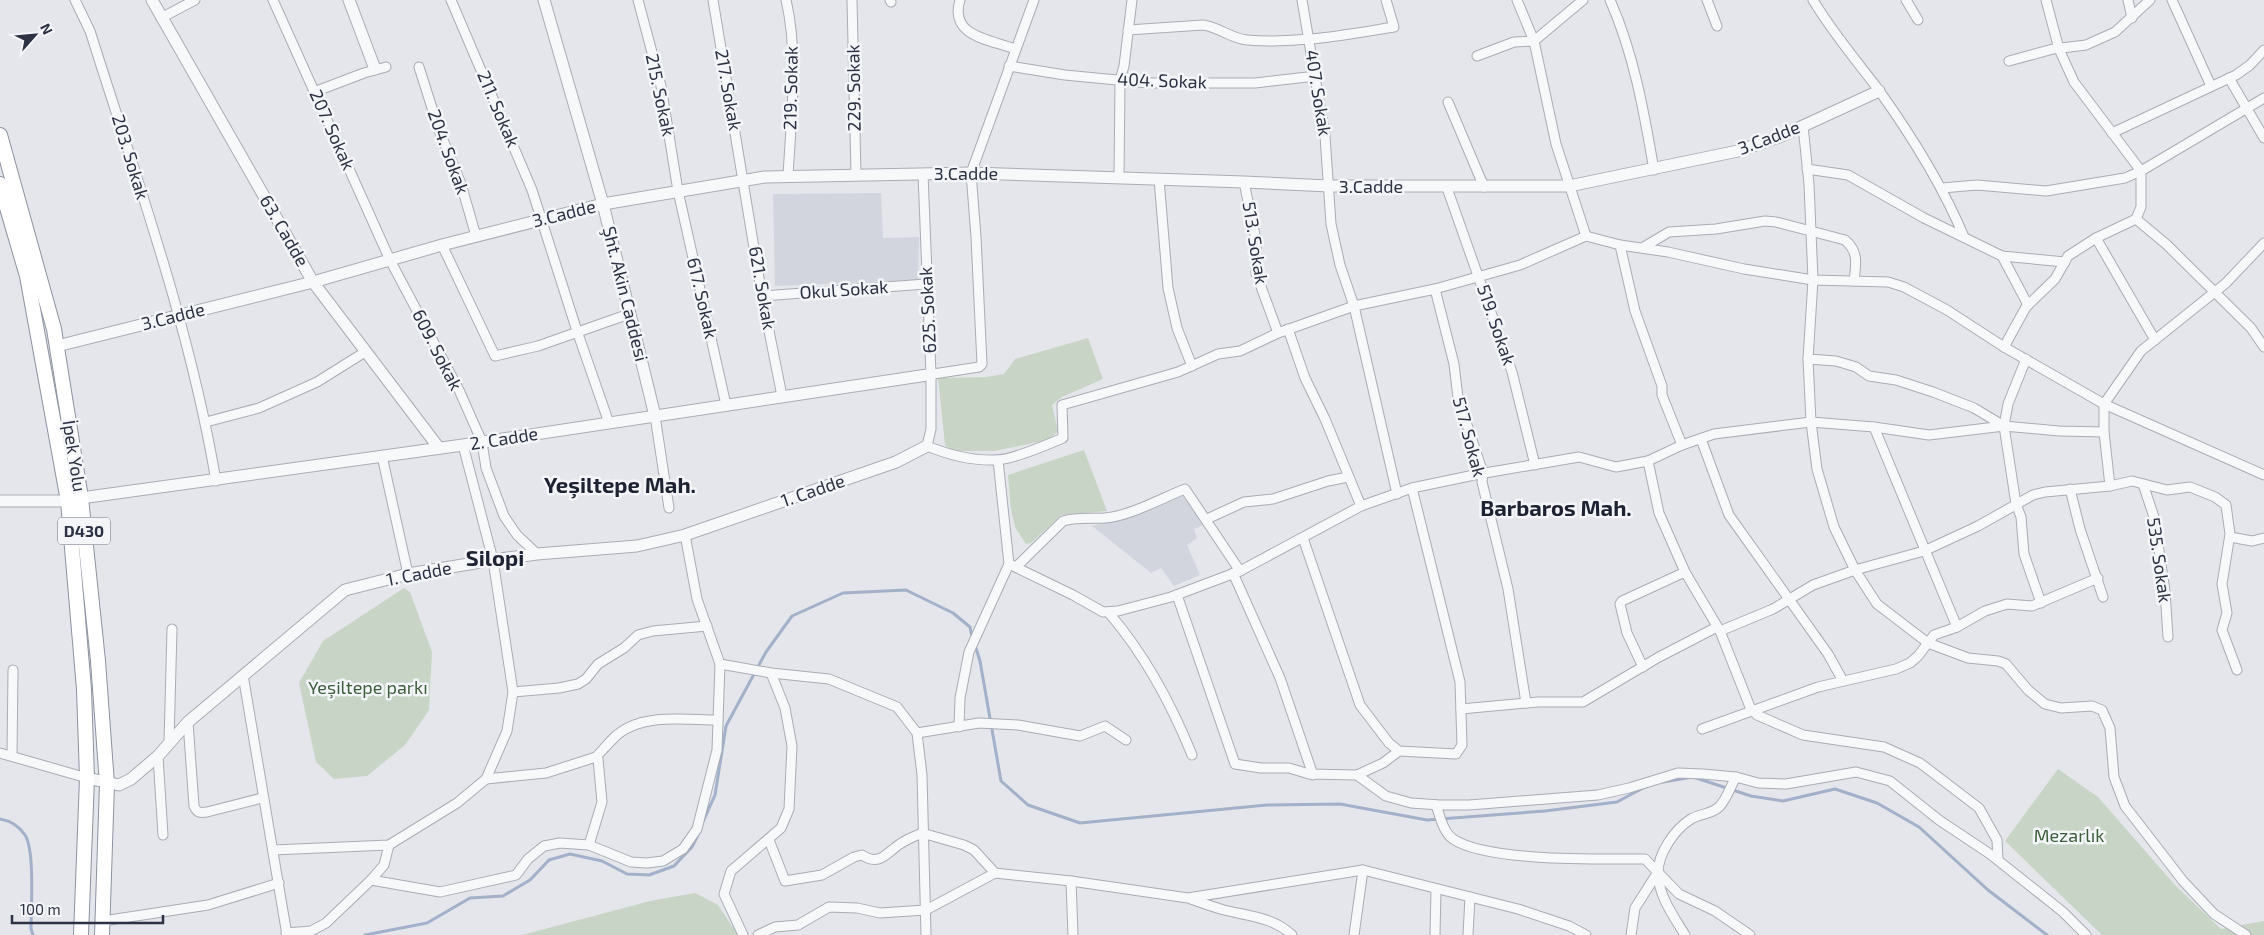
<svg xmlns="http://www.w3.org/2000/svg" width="2264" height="935" viewBox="0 0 2264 935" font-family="'Exo 2',sans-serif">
  <rect width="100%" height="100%" fill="#e4e6eb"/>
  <g fill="#d2d5dd">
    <polygon points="881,193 883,238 919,237 918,280 775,286 773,194"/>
    <polygon points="1183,496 1203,525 1194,529 1197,538 1187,545 1200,575 1174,586 1161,568 1151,573 1092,526 1124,519"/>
  </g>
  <g fill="#c8d5c6">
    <polygon points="1088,338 1103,379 1062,397 1052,405 1058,431 1049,440 994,451 953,451 945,445 938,378 986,377 1004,374 1015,359"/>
    <polygon points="1084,450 1107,511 1061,515 1031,543 1026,544 1015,527 1011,510 1008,475"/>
    <polygon points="404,588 410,592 432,652 429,710 405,745 367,776 334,779 316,762 299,683 323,641"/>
    <polygon points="2058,769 2098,797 2174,884 2221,929 2264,921 2264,935 2102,935 2005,841"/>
    <polygon points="695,893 718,905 738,935 522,935 650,901"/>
  </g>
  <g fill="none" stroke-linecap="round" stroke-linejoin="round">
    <g stroke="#a2b0c9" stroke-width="3">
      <polyline points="975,645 980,661 1001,781 1028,805 1080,823 1267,805 1340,804 1427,820 1545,811 1617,802 1645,787"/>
      <polyline points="1663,782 1693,777 1751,796 1783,801 1835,789 1877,803 1919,827 1988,890 2047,935"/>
      <path d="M0 819C11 821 19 826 25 835 35 850 31 910 31 929L33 935"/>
      <polyline points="702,824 715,795 726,726 766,652 792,616 843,593 906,590 953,613 970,627 972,637"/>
      <polyline points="365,935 427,923 470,898 503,896 530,880 549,860 570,854 602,861 627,874 649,875 674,866 692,847 698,835"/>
    </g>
    <defs>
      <g id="minor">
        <path d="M75 0 90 31C137 180 190 327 216 481"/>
        <polyline points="273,0 390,260 459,390 482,442 486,468 504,516 517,535 537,554"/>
        <polyline points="451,0 532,190 577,331 609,423"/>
        <polyline points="638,0 661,86 678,191 726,405"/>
        <polyline points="713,0 762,296 782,396"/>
        <path d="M786 0C799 55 791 120 788 176"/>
        <polyline points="852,0 856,175"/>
        <polyline points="890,0 891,2"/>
        <path d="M960 0C949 36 988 39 1015 49"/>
        <polyline points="1302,0 1325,136 1331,224 1340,265 1354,306 1397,494"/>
        <polyline points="1517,0 1534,41 1556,144 1586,236"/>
        <path d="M1610 0C1634 54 1644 112 1654 170"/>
        <polyline points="1707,0 1717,26"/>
        <path d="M1813 0C1832 32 1856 60 1878 89 1911 135 1942 184 1964 237"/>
        <polyline points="1906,0 1918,20"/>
        <polyline points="2128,0 2132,18"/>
        <polyline points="2172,0 2211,86"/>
        <polyline points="161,18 195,0"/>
        <path d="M1128 30 1203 25C1219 27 1232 39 1247 40 1298 44 1344 35 1394 27L1386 0"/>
        <polyline points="1477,56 1514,42 1534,41 1583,0"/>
        <polyline points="2009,61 2053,49 2086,45 2115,32 2150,0"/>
        <polyline points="1009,66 1065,75 1148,83 1255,83 1316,76"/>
        <polyline points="419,67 439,130 461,184 476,236"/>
        <polyline points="2229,78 2264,138"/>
        <polyline points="314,92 364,73 386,67"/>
        <polyline points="1448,102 1484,187"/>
        <polyline points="1803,126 1809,184 1813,280 1808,359 1811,422 1817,469 1834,527 1855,570 1877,604 1928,643 1968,658 1998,661 2006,664 2028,690 2045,704 2061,708 2092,706 2102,710 2110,728 2114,777 2125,806 2183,881 2214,914 2246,935"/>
        <polyline points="2112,133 2236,75 2250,65 2264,50"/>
        <polyline points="1807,169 1848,175 1924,218 2002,256 2065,262"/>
        <path d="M923 174 931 374V429L927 446C949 455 972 461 996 460 1011 460 1049 444 1063 438L1062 405 1178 372 1218 354 1240 351 1278 333 1354 306 1435 289 1520 265 1586 236 1620 245 1668 252 1744 269 1813 280 1888 282 1904 287 1947 310 2004 347 2104 404 2264 475"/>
        <polyline points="1119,178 1120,80 1124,66 1132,0"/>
        <polyline points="1159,179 1168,288 1177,328 1192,366"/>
        <polyline points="1244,182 1256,240 1256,273 1278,333"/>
        <polyline points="1447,188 1512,372 1535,465"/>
        <polyline points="1942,188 1977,185 2046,191 2125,178 2141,171 2264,98"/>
        <polyline points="2136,219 2166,244 2251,328 2264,347"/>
        <polyline points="2096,238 2155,340"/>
        <polyline points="442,245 495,356 538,346 629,314"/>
        <path d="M1642 248 1669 232 1716 229 1765 221 1776 222 1845 240C1859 252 1856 264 1854 281"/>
        <polyline points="2002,256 2028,305"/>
        <polyline points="1435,289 1454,364 1458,398 1483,473 1482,482 1508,589 1526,703"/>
        <polyline points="762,296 926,284"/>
        <polyline points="1288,329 1305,378 1325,419 1361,506"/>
        <polyline points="2004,347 2026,307 2055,279 2068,256 2096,238 2136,219 2141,207 2141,171 2074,82 2059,49 2046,0"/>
        <polyline points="1808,359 1836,361 1856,367 1869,376 1896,380 1933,392 1974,408 2004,426"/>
        <polyline points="2026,359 2008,404 2004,426 2016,504 2021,517 2024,554 2041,603"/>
        <polyline points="927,375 979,367 982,364 976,237 971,173 1034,0"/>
        <polyline points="655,416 669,508"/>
        <polyline points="206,422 259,408 317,382 365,352"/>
        <polyline points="1874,427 1957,627"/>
        <polyline points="1701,439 1729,515 1828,654 1843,681"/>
        <polyline points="1682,445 1714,434 1811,422 1874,427 1929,435 2004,426 2059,431 2104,432"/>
        <polyline points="382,456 408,574"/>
        <polyline points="1648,461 1659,513 1685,572 1720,631 1750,707 1757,715 1803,735 1884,747 1920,763 1979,808 1997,840 1998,860"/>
        <polyline points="2143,484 2154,517 2165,591 2168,637"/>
        <polyline points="2110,486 2104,432 2104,404 2141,351 2226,283 2264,243"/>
        <polyline points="2070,489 2080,529 2103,597"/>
        <polyline points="1207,519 1244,502 1273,499 1328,481 1348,477"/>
        <polyline points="2230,537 2252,541 2264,538"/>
        <polyline points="1303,538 1360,705 1389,743 1399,751 1456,754 1462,745 1460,682 1412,488"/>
        <polyline points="1009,564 1073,595 1103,612 1118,611 1171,597 1240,571 1361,506 1412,488 1479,474 1579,457 1616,467 1648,461 1682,445 1662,395 1662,386 1635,311 1620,245"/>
        <path d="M1016 567 1063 521C1077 517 1091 519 1105 518 1130 516 1162 498 1185 489L1240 571"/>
        <polyline points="1233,573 1280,678 1313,775"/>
        <polyline points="1177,595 1235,764 1261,768 1289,768 1309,774 1357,775 1383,763 1399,751"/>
        <path d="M1109 613C1145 655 1171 703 1192 755"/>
        <polyline points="1720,631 1773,609 1813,585 1855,570 1924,551 1978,526 2033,495 2045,492 2110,486 2132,481 2167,490 2190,487 2215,497 2226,505 2230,534 2222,584 2227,613 2222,630 2237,670"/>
        <polyline points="720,664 771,673 829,679 897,707 917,733 922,775 926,935"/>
        <polyline points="1643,667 1627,633 1620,604 1622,601 1685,572"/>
        <polyline points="243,675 287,935"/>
        <polyline points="513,692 559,688 578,684 586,679 598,664 624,648 638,635 653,631 707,626"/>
        <polyline points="1461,709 1538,702 1583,702 1659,657 1717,627"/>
        <path d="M188 722 194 806C197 813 200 813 207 812L262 798"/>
        <polyline points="959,727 960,698 969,652 1009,564 998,460"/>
        <polyline points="1702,729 1818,687 1896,669 1910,663 1918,656 1934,635 1957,627 1985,611 2007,604 2032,606 2098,578"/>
        <polyline points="917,733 979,723 1018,725 1080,736 1105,726 1126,740"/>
        <polyline points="169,742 172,629"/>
        <polyline points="0,753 87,778"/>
        <polyline points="12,756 13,670"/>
        <polyline points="158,756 163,835"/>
        <path d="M596 757C603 750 610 741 618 734 644 713 687 720 718 720"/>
        <polyline points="1357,775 1386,796 1411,803 1440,805 1469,805 1598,795 1629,788 1678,773 1703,774 1736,777 1758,783 1786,784 1856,772 1890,781 1939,820 1990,854 2063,912 2086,935"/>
        <polyline points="486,779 546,773 596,757 598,759 602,802 589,845"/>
        <path d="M1436 805C1440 816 1443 832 1453 839 1487 862 1602 859 1645 859L1679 894 1715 911 1750 935"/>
        <path d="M769 840 785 881 822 875 854 857 862 855C880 867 887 852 900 844 907 839 915 836 922 833L964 845 974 850 995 873 1071 881 1188 898 1363 870 1518 909 1569 926 1586 935"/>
        <polyline points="273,850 389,845 457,803 486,779 507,731 513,692 493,560 463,445"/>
        <polyline points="371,880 440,892 516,875 528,859 544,846 560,843 589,845 631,862 647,863 663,861 683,849 697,829 717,750 720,664 697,599 685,535"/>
        <polyline points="1071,881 1073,935"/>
        <path d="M1191 899C1202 903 1213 907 1224 910 1248 916 1273 917 1292 935"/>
        <polyline points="103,921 208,905 279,883"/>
        <polyline points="286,933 311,931 326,923 371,880 384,865 389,845"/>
        <polyline points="743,935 724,894 731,871 781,828 789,809 792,746 785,708 771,673"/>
        <polyline points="758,935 775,927 798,925 829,907 857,908 880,913 926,910 995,873"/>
        <polyline points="1354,935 1363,870"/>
        <polyline points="1435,935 1436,889"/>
        <polyline points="1468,935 1470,897"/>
        <polyline points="1631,935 1635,908 1658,872"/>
        <path d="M1685 935C1674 917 1658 895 1658 873 1658 853 1675 829 1691 819 1699 814 1712 814 1719 807 1727 799 1730 787 1736 777"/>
      </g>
      <g id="tertiary">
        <polyline points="152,0 313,282 439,448"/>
        <polyline points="349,0 375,69"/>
        <polyline points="544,0 603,204 655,416"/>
        <polyline points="57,346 313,282 442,245 603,204 765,177 971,173 1244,182 1329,186 1569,186 1738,151 1779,137 1879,91"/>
        <polyline points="81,498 463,445 927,375"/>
        <polyline points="0,501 68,501"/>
        <polyline points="87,778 119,785 131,779 158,756 188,722 345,590 408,574 493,560 537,554 637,546 685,535 896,462 927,446"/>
      </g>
      <g id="trunk">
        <polyline points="0,135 54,329 81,498 98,661 107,784 102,935"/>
        <polyline points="0,184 27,276 68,501 84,689 87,778 81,935"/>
      </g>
    </defs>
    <use href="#minor" stroke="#a9acb5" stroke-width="11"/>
    <use href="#tertiary" stroke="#a9acb5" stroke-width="13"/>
    <use href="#trunk" stroke="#8c92a1" stroke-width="16"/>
    <use href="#minor" stroke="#f7f8fa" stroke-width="9"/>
    <use href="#tertiary" stroke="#f7f8fa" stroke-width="11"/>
    <use href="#trunk" stroke="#fff" stroke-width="14"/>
  </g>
  <g text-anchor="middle" stroke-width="5" stroke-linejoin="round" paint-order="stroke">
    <rect fill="#f4f5f9" stroke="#686c7a" stroke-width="1" x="58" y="517.5" width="52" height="27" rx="4"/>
    <g font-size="16" font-weight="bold" fill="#2c3243">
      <text x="84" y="537">D430</text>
    </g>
    <g font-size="18" fill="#2c3243" stroke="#f4f5f9">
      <text transform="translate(1162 81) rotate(2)" y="6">404. Sokak</text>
      <text transform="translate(791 88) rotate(-89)" y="6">219. Sokak</text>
      <text transform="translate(854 88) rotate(-91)" y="6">229. Sokak</text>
      <text transform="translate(728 90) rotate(80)" y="6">217. Sokak</text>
      <text transform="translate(1318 93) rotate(81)" y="6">407. Sokak</text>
      <text transform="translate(660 95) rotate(78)" y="6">215. Sokak</text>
      <text transform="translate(498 109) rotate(67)" y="6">211. Sokak</text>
      <text transform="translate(332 130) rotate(66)" y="6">207. Sokak</text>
      <text transform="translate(1769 138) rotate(-21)" y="6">3.Cadde</text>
      <text transform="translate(448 152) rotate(70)" y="6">204. Sokak</text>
      <text transform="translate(130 157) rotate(73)" y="6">203. Sokak</text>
      <text x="966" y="180">3.Cadde</text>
      <text x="1371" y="193">3.Cadde</text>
      <text transform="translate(564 214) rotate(-14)" y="6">3.Cadde</text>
      <text transform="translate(284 231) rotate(60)" y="6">63. Cadde</text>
      <text transform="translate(1255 243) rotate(81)" y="6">513. Sokak</text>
      <text transform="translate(762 288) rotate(80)" y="6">621. Sokak</text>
      <text transform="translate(844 290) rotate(-4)" y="6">Okul Sokak</text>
      <text transform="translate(625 294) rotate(76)" y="6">Şht. Akin Caddesi</text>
      <text transform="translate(702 298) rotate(77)" y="6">617. Sokak</text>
      <text transform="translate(928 310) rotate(-93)" y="6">625. Sokak</text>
      <text transform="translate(173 317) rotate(-14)" y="6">3.Cadde</text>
      <text transform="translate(1496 325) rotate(71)" y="6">519. Sokak</text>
      <text transform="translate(437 350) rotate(63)" y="6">609. Sokak</text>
      <text transform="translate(1469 437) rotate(75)" y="6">517. Sokak</text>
      <text transform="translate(504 439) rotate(-9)" y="6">2. Cadde</text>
      <text transform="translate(74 456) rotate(81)" y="6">İpek Yolu</text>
      <text transform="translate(813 491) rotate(-19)" y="6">1. Cadde</text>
      <text transform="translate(2159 560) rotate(82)" y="6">535. Sokak</text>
      <text transform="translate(419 574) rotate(-11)" y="6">1. Cadde</text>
    </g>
    <g font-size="18" fill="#3d5e3a" stroke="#f4f5f9">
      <text x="368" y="694">Yeşiltepe parkı</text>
      <text x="2069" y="842">Mezarlık</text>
    </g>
    <g font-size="22" font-weight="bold" fill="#1e2334" stroke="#f4f5f9">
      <text x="620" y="493">Yeşiltepe Mah.</text>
      <text x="1556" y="516">Barbaros Mah.</text>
      <text x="495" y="566">Silopi</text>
    </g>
  </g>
  <g transform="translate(35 35) rotate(63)" stroke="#f4f5f9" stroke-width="4" paint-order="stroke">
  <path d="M0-4L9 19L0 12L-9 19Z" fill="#2c3243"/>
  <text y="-8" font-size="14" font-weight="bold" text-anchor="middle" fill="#2c3243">N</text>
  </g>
  <path d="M12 915v8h151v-8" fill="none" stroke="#2c3243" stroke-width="2.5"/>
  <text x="20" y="915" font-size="15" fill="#2c3243" stroke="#f4f5f9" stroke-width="4" paint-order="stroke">100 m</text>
</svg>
